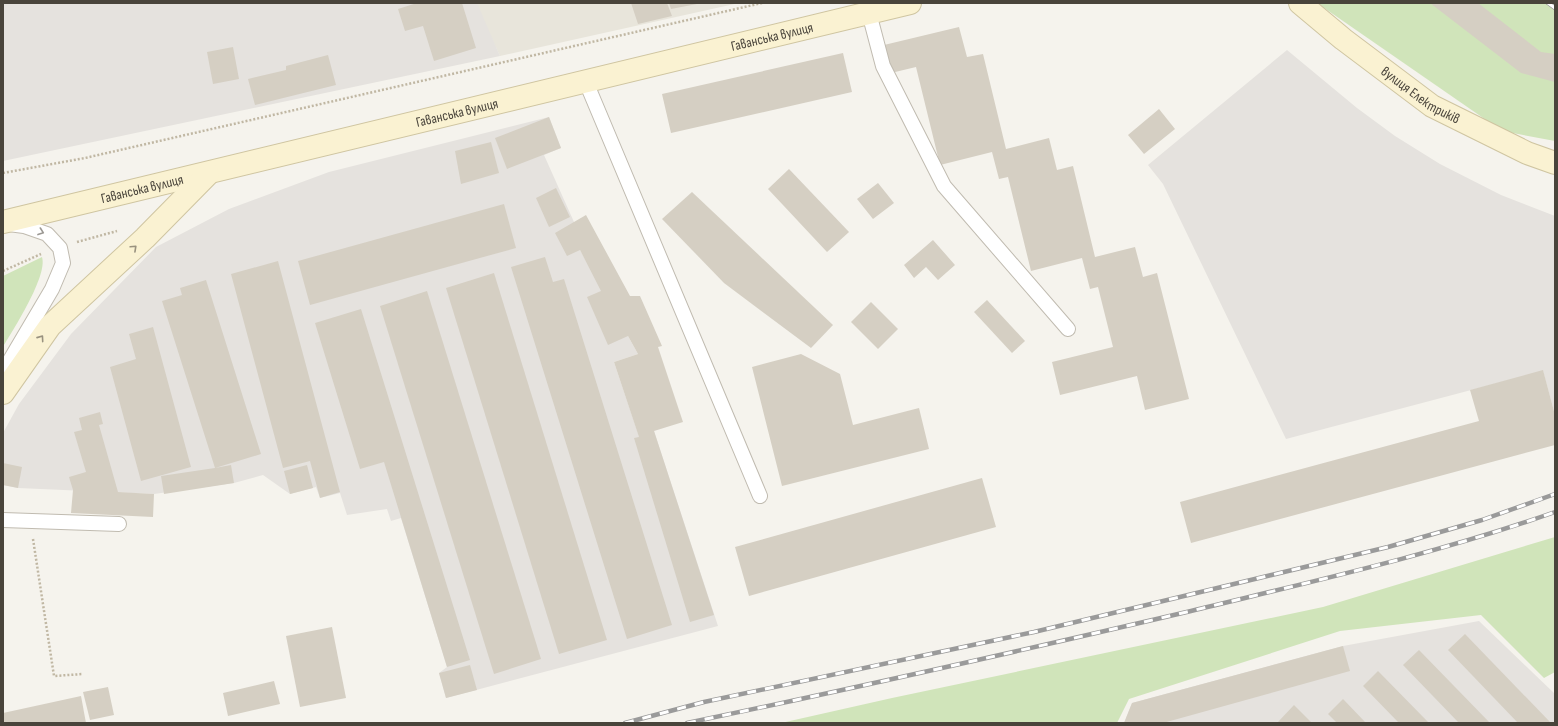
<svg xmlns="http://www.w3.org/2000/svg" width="1558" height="726" viewBox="0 0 1558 726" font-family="'Sofia Sans Condensed',sans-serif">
  <rect width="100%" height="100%" fill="#f5f3ed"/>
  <polygon fill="#e8e5db" points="475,3 739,3 500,56"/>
  <g fill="#e5e2de">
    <polygon points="3,3 477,3 500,56 3,161"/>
    <polygon points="1287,50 1357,108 1395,136 1440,164 1501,195 1555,216 1555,415 1543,371 1286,439 1163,184 1148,165"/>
    <polygon points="549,117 561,148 544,155 574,222 580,250 638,354 614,362 639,436 654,431 718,626 446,698 439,673 447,667 401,518 391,521 387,509 347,515 340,493 320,498 316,487 290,494 263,475 234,483 154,494 18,488 3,485 3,433 19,404 71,334 156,247 229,209 329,172"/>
    <polygon points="1479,621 1555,694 1555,723 1124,723 1132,703 1343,646"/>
  </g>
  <g fill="#d0e4ba">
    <polygon points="1317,3 1555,3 1555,141 1502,131"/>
    <path d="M42 257C48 276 13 330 3 347V276Z"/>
    <polygon points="1555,537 1555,672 1544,678 1481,615 1340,631 1129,699 1117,723 781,723 892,698 1323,607"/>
  </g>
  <g fill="#d5cfc3">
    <polygon points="417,3 462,3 476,48 434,61 423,26 405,31 398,9"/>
    <polygon points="631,3 667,3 672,16 638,24"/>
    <polygon points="669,3 697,3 697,4 671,9"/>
    <polygon points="1430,3 1478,3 1541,52 1555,54 1555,82 1521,73"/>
    <polygon points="959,27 967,57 983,54 1006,149 1049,138 1057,170 1073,166 1095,257 1135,247 1143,277 1157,273 1189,399 1145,410 1137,376 1060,395 1052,362 1113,347 1098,287 1090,289 1082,258 1031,271 1008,177 999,179 992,152 940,165 916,67 891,73 884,45"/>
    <polygon points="233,47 239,79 213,84 207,52"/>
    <polygon points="843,53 852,92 671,133 662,94"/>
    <polygon points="328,55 336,85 255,105 248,79 286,70 286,66"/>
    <polygon points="1159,109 1175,129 1144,154 1128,135"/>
    <polygon points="549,117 561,148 507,169 495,138"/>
    <polygon points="491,142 499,173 461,184 455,151"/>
    <polygon points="789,169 849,232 827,252 768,189"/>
    <polygon points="878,183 894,203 873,219 857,199"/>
    <polygon points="556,188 570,217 549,227 536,198"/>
    <polygon points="692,192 833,325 811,348 724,283 662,219"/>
    <polygon points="504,204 516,248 310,305 298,261"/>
    <polygon points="586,215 630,296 640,296 662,346 658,347 683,422 654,431 714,615 690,622 634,438 639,437 614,362 638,354 628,336 608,345 587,297 601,291 580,250 567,256 555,233"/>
    <polygon points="933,240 955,265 938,280 926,267 914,278 904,265"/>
    <polygon points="545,257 553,282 564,279 672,625 627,639 511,267"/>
    <polygon points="278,261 340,492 320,498 310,461 283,468 231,274"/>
    <polygon points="494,273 607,640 559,654 446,288"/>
    <polygon points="206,280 261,454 215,468 231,465 234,483 164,494 161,476 215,468 162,301 182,295 180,288"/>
    <polygon points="427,291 541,659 494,674 380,306"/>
    <polygon points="987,300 1025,341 1012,353 974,312"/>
    <polygon points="871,302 898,329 878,349 851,322"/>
    <polygon points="361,309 470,660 447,667 384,462 360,469 315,323"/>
    <polygon points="153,327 191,467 141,481 110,367 136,359 129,334"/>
    <polygon points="801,354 840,374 853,425 919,408 929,449 782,486 752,367"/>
    <polygon points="1543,370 1555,415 1555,445 1191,543 1180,502 1479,421 1470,390"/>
    <polygon points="100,412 103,424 99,425 118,492 154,494 153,517 71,513 73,490 69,477 86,472 74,432 82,430 79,418"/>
    <polygon points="3,463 22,467 18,488 3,485"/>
    <polygon points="307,465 313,488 290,494 284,471"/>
    <polygon points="982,478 996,527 749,596 735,547"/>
    <polygon points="332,627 346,698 300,707 286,636"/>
    <polygon points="1465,634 1551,723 1518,723 1448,650"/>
    <polygon points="1343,646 1350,671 1163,723 1124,723 1132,703"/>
    <polygon points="1419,650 1490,723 1459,723 1403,665"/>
    <polygon points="470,665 477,690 446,698 439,673"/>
    <polygon points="1378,671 1429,723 1399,723 1363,686"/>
    <polygon points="274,681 280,704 228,716 223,693"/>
    <polygon points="108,687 114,715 90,720 83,692"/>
    <polygon points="81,696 86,723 3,723 3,713"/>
    <polygon points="1343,699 1366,723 1337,723 1328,714"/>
    <polygon points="1294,705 1312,723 1278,722"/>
  </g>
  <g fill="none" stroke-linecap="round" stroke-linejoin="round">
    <defs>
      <g id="lane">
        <polyline points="869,13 883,66 944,186 1068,329"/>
        <polyline points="586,82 760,496"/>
        <polyline points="3,372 52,289 63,263 60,248 47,234 24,226 9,224"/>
        <polyline points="3,520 119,524"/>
      </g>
      <g id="secondary">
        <path id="s1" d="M1300 3 1343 39 1432 106 1527 153 1555 163"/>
        <path id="s2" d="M3 222 910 3"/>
        <polyline points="3,393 50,326 145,238 208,174"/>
      </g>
    </defs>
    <use href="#lane" stroke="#c0bbb0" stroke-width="16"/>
    <use href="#secondary" stroke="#cfc5a1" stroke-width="24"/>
    <g stroke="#c0b7a3" stroke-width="2.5" stroke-dasharray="2 2" stroke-linecap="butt">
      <polyline points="3,173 85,158 762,3"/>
      <polyline points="77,242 117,231"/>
      <polyline points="3,271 41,254"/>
      <polyline points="33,539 54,676 83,674"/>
    </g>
    <use href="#lane" stroke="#fff" stroke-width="14"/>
    <use href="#secondary" stroke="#faf2d2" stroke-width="22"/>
    <defs>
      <g id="rail">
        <polyline points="1548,3 1555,8"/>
        <polyline points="625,723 704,702 1034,632 1388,547 1482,520 1555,494"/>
        <path d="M687 723C856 688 1024 650 1191 611 1314 581 1436 554 1555 512"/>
      </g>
    </defs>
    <use href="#rail" stroke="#9a9a9a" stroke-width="4.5"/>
    <use href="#rail" stroke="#fff" stroke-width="3" stroke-dasharray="9" stroke-linecap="butt"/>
  </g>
  <defs><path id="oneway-chevron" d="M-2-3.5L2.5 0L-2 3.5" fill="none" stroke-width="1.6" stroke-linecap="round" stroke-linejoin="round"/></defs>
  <use stroke="#9b9893" href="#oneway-chevron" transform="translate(41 232) rotate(20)"/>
  <g stroke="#99927f">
    <use href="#oneway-chevron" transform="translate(134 248) rotate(-43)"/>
    <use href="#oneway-chevron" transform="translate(41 338) rotate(-55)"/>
  </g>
  <g text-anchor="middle" stroke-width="3" stroke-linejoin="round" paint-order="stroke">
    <g font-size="14" fill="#49443b" stroke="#fff">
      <text dy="5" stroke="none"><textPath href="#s2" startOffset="791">Гаванська вулиця</textPath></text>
      <text dy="5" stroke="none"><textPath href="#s1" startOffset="152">вулиця Електриків</textPath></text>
      <text dy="5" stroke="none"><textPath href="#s2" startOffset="467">Гаванська вулиця</textPath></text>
      <text dy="5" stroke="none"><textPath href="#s2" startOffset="143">Гаванська вулиця</textPath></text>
    </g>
  </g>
  <rect width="1558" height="726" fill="none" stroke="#49443b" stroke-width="8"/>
</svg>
